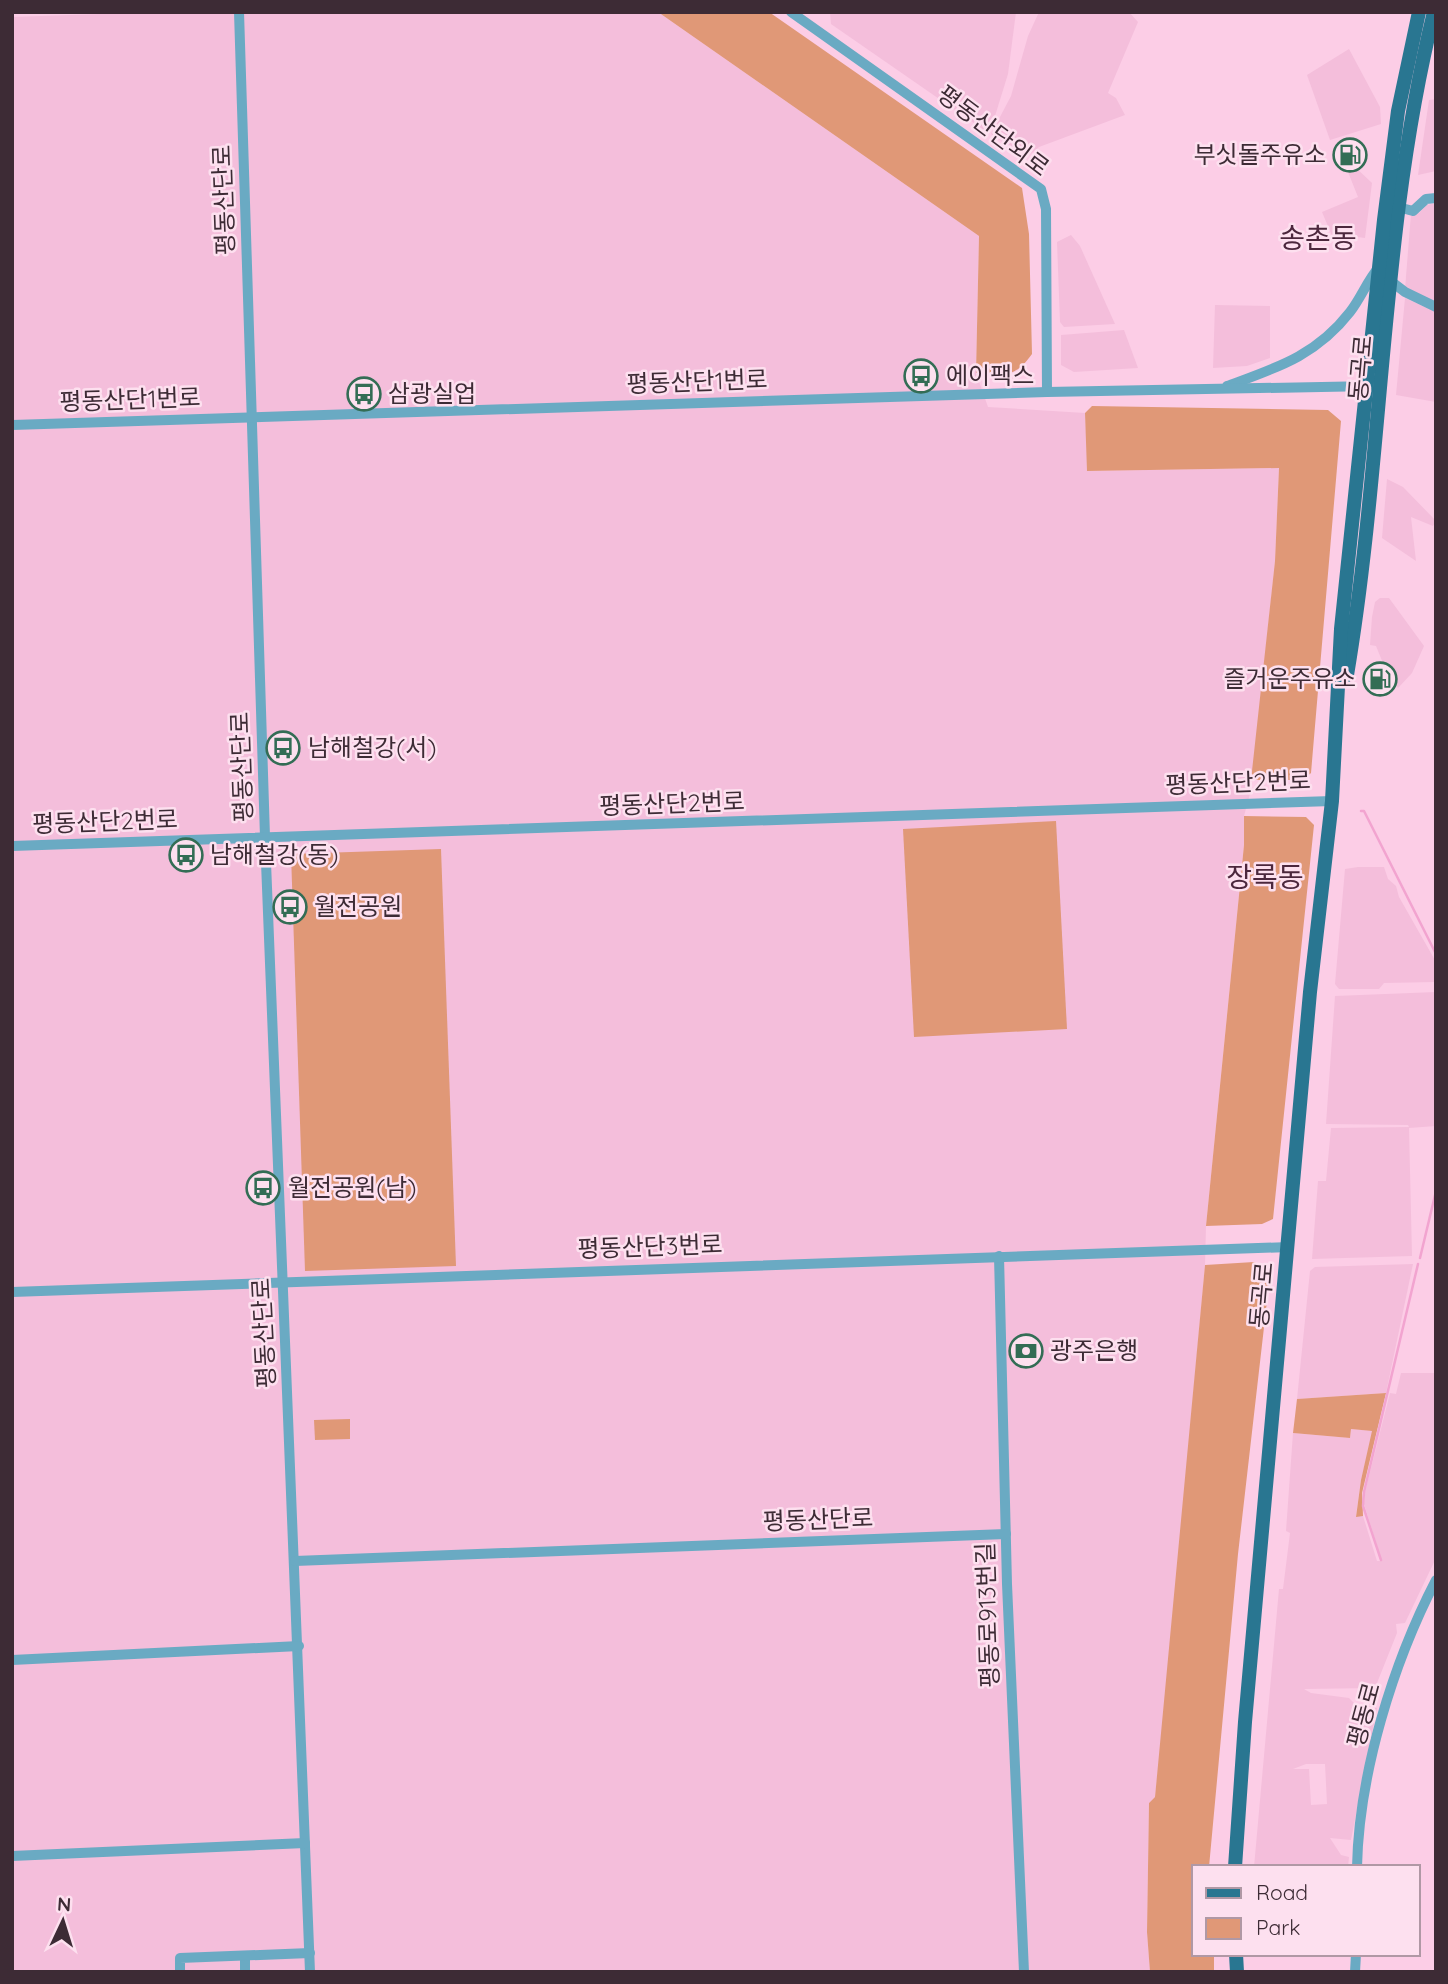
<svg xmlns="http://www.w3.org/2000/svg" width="1448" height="1984" viewBox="0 0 1448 1984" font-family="Quicksand,'Noto Sans KR',sans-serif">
  <rect width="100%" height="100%" fill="#fccde6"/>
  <g fill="#f4bedb" fill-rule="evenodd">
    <polygon points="158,12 658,12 979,236 976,373 988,407 1085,413 1088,471 1279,468 1275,561 1251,790 1244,816 1244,845 1206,1226 1205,1265 1165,1709 1155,1797 1149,1803 1147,1932 1150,1972 12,1972 12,17"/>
    <polygon points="830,12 1016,12 1008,74 995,116 984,130 831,24"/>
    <polygon points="1039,12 1129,12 1138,22 1108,93 1116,98 1125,115 1039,147 1026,158 991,134 1011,96 1028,36"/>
    <polygon points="1349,49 1380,107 1381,124 1330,140 1307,75"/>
    <polygon points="1436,99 1436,171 1418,175 1429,100"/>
    <polygon points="1346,167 1355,167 1372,183 1365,238 1350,236 1348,252 1338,250 1322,212 1358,197"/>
    <polygon points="1436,203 1436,303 1405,289 1411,214 1419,213 1427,205"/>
    <polygon points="1071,235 1080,246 1115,324 1064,327 1060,322 1057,242"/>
    <polygon points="1405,298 1436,312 1436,402 1396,395"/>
    <polygon points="1215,305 1270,306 1270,358 1247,366 1213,368"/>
    <polygon points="1124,330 1138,368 1074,372 1061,365 1061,335"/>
    <polygon points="1387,479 1403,487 1436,521 1433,526 1411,517 1416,561 1382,538"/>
    <polygon points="1380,598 1389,598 1424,646 1412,673 1398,688 1387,673 1376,646 1370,645 1372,617 1375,602"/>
    <polygon points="1358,867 1384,867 1388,879 1396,886 1399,897 1436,962 1436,982 1384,983 1379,989 1339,989 1335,984 1345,869"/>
    <polygon points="1436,992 1436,1126 1409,1128 1412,1256 1312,1259 1318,1181 1326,1181 1331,1128 1409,1127 1408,1125 1326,1124 1335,996"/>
    <polygon points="1413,1264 1386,1393 1297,1399 1310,1271 1315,1267"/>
    <path d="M1401 1373H1436V1558L1405 1623 1396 1624 1397 1633 1375 1688 1304 1689 1311 1693 1349 1698 1363 1712 1370 1706 1377 1708 1351 1840 1330 1838 1341 1855 1349 1857 1348 1867H1254L1279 1589H1283L1290 1533 1286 1531 1293 1433 1350 1438 1351 1429 1373 1431 1361 1480 1356 1516H1363L1377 1561H1382L1364 1504 1365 1492 1390 1393 1396 1394ZM1306 1764H1325L1327 1804 1311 1805 1309 1769H1293Z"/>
  </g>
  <g fill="#e09877">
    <path d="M658 12H769L1022 188 1029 234 1032 354C1013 380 1006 373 976 373L979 236Z"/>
    <polygon points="1092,406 1328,410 1341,421 1311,773 1303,780 1251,780 1275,561 1279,468 1087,471 1085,413"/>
    <polygon points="1244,816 1306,817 1314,825 1273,1219 1262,1224 1206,1226 1244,845"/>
    <polygon points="1056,821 1067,1029 914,1037 903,829"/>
    <polygon points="441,849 456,1266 305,1271 291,854"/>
    <polygon points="1254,1262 1264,1267 1270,1275 1238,1554 1209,1867 1194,1867 1194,1954 1214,1954 1214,1972 1150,1972 1147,1932 1149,1803 1155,1797 1205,1265"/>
    <polygon points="1386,1393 1362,1493 1363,1516 1356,1517 1361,1480 1372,1431 1351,1429 1350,1438 1293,1433 1297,1399"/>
    <polygon points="350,1419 350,1439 315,1440 314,1420"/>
  </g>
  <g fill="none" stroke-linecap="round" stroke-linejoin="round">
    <g stroke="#f2a4d0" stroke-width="2.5">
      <polyline points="1361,811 1364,811 1436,954"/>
      <polyline points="1420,1258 1436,1191"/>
      <polyline points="1381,1560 1363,1506 1364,1492 1418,1264"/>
    </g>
    <g stroke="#6aaac3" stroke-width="10">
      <polyline points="239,12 265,837 310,1972"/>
      <polyline points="791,12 1041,189 1046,209 1047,392"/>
      <polyline points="1398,207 1413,211 1426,199 1436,198"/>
      <polyline points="1388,279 1405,292 1436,307"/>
      <path d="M1227 386C1276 368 1316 356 1350 312 1361 298 1367 281 1379 267"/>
      <polyline points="12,425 1047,392 1373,386"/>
      <polyline points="12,846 1332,801"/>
      <polyline points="999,1256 1007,1584 1024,1972"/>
      <polyline points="12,1292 1289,1247"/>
      <polyline points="295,1561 1006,1534"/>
      <polyline points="12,1660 299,1646"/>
      <polyline points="12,1856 305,1843"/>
      <path d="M1357 1867C1359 1773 1393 1663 1436 1580"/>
      <polyline points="245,1956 245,1972"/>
      <polyline points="180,1972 180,1958 310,1953"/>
      <polyline points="1355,1972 1356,1954"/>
    </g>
    <g stroke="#297691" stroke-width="14">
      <path d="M1347 675C1384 455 1380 229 1434 12"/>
      <polyline points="1235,1867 1245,1722 1310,992 1332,801 1341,629 1384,220 1398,111 1419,12"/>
      <polyline points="1236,1954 1237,1972"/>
    </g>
  </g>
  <defs>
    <symbol id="fuel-ring" viewBox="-11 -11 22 22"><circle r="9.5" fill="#fde0ef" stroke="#336d55" stroke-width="1.5"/><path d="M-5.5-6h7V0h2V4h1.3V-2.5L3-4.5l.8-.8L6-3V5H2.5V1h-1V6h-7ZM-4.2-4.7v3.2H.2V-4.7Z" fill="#336d55"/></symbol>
    <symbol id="bus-ring" viewBox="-11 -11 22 22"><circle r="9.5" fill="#fde0ef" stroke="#336d55" stroke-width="1.5"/><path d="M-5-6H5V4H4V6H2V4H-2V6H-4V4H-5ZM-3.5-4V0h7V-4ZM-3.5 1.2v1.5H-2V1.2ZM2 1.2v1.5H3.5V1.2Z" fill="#336d55"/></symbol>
    <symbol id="bank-ring" viewBox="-11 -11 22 22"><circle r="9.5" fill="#fde0ef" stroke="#336d55" stroke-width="1.5"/><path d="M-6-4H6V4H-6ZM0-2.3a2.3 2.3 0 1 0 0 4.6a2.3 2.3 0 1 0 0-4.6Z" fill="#336d55"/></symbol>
  </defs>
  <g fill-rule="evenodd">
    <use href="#fuel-ring" x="1331" y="136" width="38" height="38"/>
    <use href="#bus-ring" x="902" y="357" width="38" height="38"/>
    <use href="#bus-ring" x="345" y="375" width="38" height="38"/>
    <use href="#fuel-ring" x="1361" y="660" width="38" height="38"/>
    <use href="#bus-ring" x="264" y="729" width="38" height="38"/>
    <use href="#bus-ring" x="167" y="836" width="38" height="38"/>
    <use href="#bus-ring" x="271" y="888" width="38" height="38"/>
    <use href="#bus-ring" x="244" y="1169" width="38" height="38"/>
    <use href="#bank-ring" x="1007" y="1332" width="38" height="38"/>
  </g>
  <g text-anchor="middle" stroke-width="5" stroke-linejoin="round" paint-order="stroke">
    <g font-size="24" fill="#3d2b35" stroke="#fde0ef">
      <text transform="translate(993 131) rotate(37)" y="8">평동산단외로</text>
      <text transform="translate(224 200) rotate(-92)" y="8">평동산단로</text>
      <text transform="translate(1361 368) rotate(-85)" y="8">동곡로</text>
      <text transform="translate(697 382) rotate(-2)" y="8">평동산단1번로</text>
      <text transform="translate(130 400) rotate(-2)" y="8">평동산단1번로</text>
      <text transform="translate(242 767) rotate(-92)" y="8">평동산단로</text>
      <text transform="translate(1238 783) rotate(-2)" y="8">평동산단2번로</text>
      <text transform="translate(672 804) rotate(-2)" y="8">평동산단2번로</text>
      <text transform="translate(105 822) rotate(-2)" y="8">평동산단2번로</text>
      <text transform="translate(650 1247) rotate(-2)" y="8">평동산단3번로</text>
      <text transform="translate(1262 1295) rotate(-85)" y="8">동곡로</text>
      <text transform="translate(264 1333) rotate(-93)" y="8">평동산단로</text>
      <text transform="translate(818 1520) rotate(-2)" y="8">평동산단로</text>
      <text transform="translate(988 1615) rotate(-92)" y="8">평동로913번길</text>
      <text transform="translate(1364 1715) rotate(-75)" y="8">평동로</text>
    </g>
    <g font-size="24" fill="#3d2b35" stroke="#fde0ef" text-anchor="start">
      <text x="1326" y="163" text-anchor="end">부싯돌주유소</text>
      <text x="946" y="384">에이팩스</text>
      <text x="388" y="402">삼광실업</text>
      <text x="1356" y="687" text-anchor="end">즐거운주유소</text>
      <text x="308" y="756">남해철강(서)</text>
      <text x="210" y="863">남해철강(동)</text>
      <text x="314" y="915">월전공원</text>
      <text x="288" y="1196">월전공원(남)</text>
      <text x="1050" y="1359">광주은행</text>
    </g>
    <g font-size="28" fill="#4c273d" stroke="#fde0ef">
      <text x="1318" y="248">송촌동</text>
      <text x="1265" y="887">장록동</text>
    </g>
  </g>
  <rect width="1448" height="1984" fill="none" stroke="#3d2b35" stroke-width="28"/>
  <rect x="1192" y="1865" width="228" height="91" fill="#fde0ef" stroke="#b098a5" stroke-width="2"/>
  <rect x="1206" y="1888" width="35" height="10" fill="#297691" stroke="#b098a5" stroke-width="2"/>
  <text x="1256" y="1900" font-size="21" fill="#3d2b35">Road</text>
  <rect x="1206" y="1918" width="35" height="21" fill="#e09877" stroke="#b098a5" stroke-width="2"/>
  <text x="1256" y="1935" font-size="21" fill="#3d2b35">Park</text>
  <g transform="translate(63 1921) rotate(4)" stroke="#fde0ef" stroke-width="5" paint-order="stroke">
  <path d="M0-5L12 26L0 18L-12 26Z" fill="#3d2b35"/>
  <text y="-10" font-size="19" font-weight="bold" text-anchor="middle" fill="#3d2b35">N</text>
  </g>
</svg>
